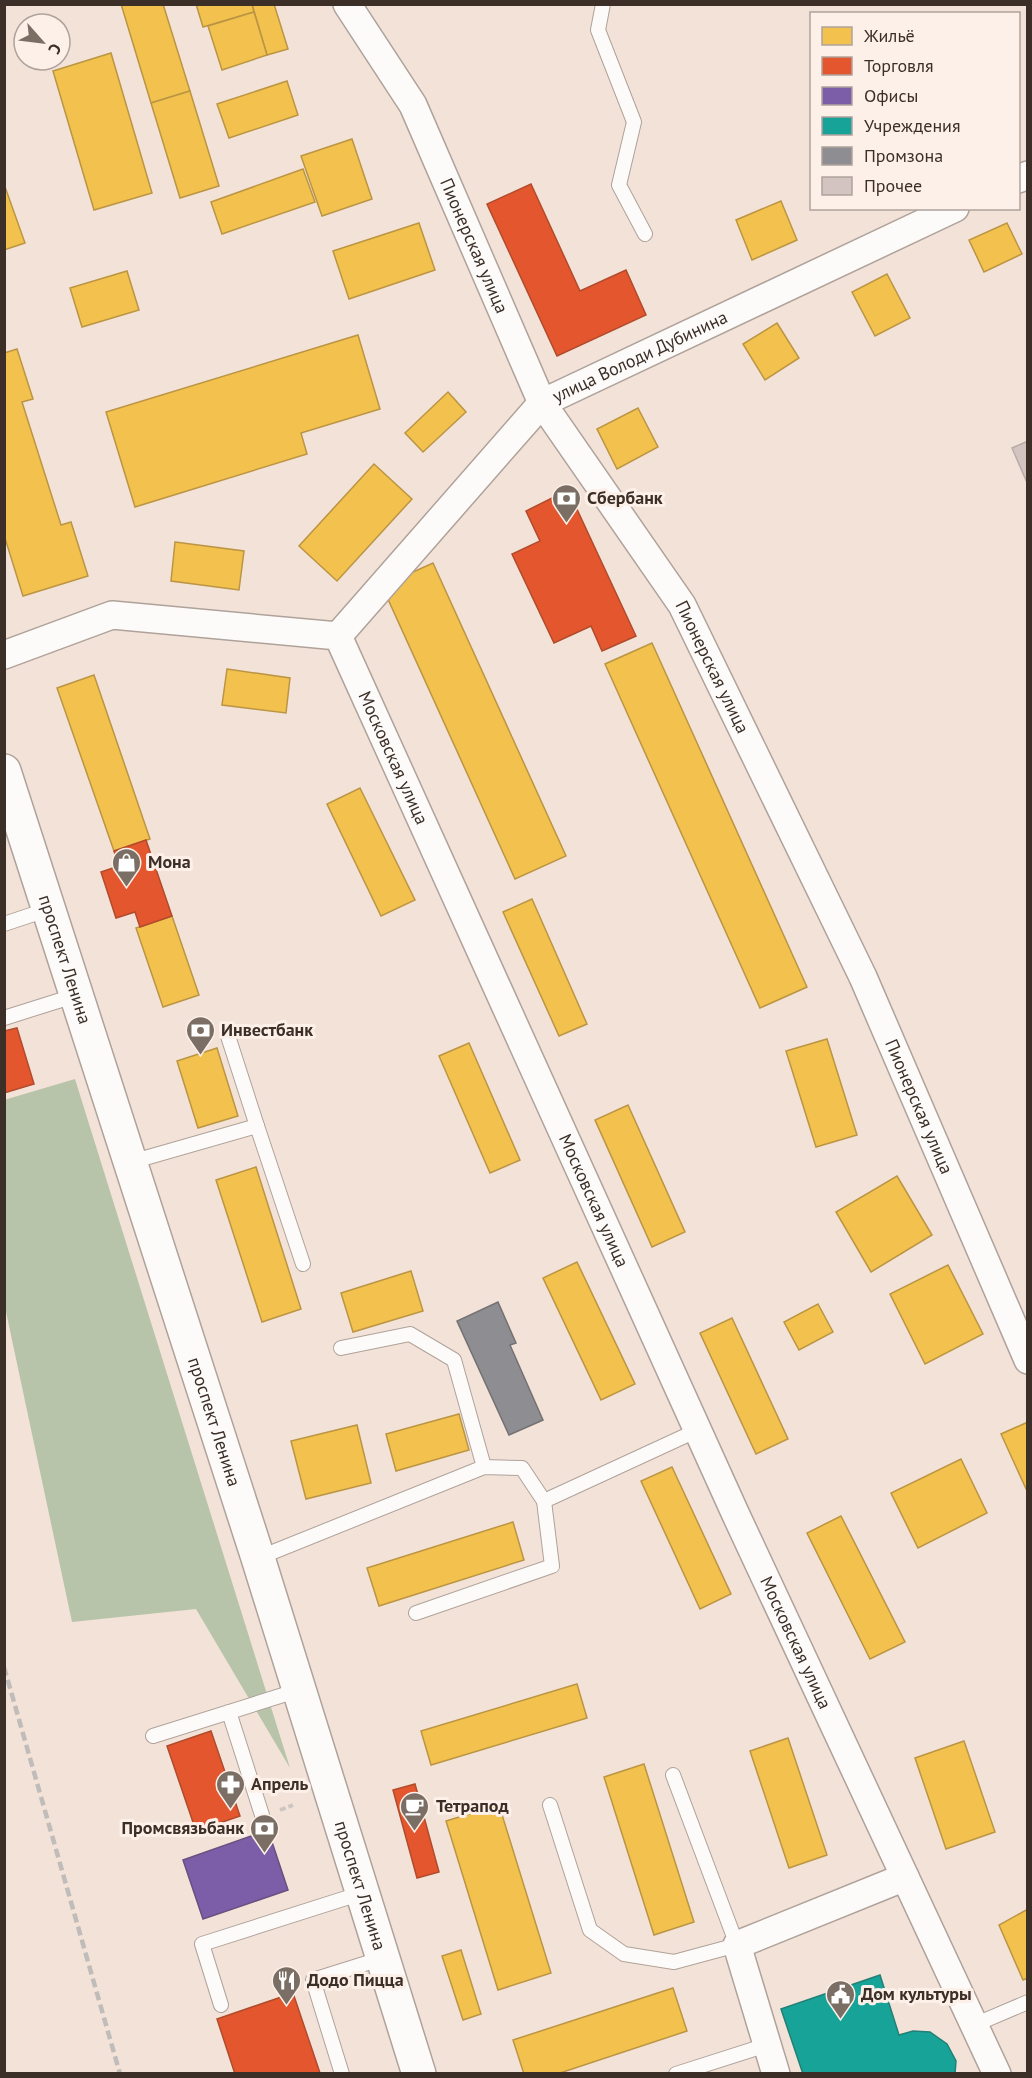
<svg xmlns="http://www.w3.org/2000/svg" width="1032" height="2078" viewBox="0 0 1032 2078" font-family="'PT Sans',sans-serif">
  <rect width="100%" height="100%" fill="#f3e2d7"/>
  <polygon fill="#b8c4a9" points="75,1079 290,1768 196,1609 72,1622 5,1307 4,1100"/>
  <g fill="#f2c14e" stroke="#bb9543" stroke-width="1.5">
    <polygon points="121,4 163,4 190,91 151,103"/>
    <polygon points="196,4 252,4 254,12 203,27"/>
    <polygon points="252,4 274,4 288,49 267,55"/>
    <polygon points="254,12 267,55 222,70 208,26"/>
    <polygon points="111,53 152,193 94,210 53,71"/>
    <polygon points="287,81 298,115 229,138 217,104"/>
    <polygon points="190,91 219,186 180,198 151,103"/>
    <polygon points="352,139 372,199 322,216 301,156"/>
    <polygon points="303,169 315,202 222,234 211,202"/>
    <polygon points="4,184 25,243 4,250"/>
    <polygon points="781,201 797,240 752,260 736,220"/>
    <polygon points="419,223 435,270 349,299 333,251"/>
    <polygon points="1007,223 1022,254 984,272 969,240"/>
    <polygon points="127,271 139,310 82,327 70,288"/>
    <polygon points="887,274 910,318 875,336 852,292"/>
    <polygon points="777,323 799,358 765,380 743,344"/>
    <polygon points="358,335 380,409 301,433 307,454 135,507 106,412"/>
    <polygon points="17,349 33,399 22,402 61,525 71,522 88,576 23,596 4,535 4,353"/>
    <polygon points="448,392 466,412 423,452 405,433"/>
    <polygon points="638,408 658,447 617,469 597,429"/>
    <polygon points="374,464 412,499 337,581 299,546"/>
    <polygon points="175,542 244,551 239,590 171,581"/>
    <polygon points="433,563 566,856 515,879 382,586"/>
    <polygon points="652,643 807,987 760,1008 605,664"/>
    <polygon points="227,669 290,678 286,713 222,705"/>
    <polygon points="94,675 150,839 114,851 57,688"/>
    <polygon points="360,788 415,900 381,916 327,804"/>
    <polygon points="532,899 587,1024 559,1036 503,912"/>
    <polygon points="172,916 199,995 163,1007 136,928"/>
    <polygon points="827,1039 857,1135 816,1147 786,1051"/>
    <polygon points="469,1043 520,1160 490,1173 439,1056"/>
    <polygon points="217,1048 238,1116 198,1128 177,1061"/>
    <polygon points="628,1105 685,1232 652,1247 595,1120"/>
    <polygon points="256,1167 301,1309 262,1322 216,1180"/>
    <polygon points="897,1176 932,1235 871,1272 836,1212"/>
    <polygon points="577,1262 635,1384 601,1400 543,1278"/>
    <polygon points="948,1265 983,1334 925,1364 890,1294"/>
    <polygon points="411,1271 423,1311 353,1332 341,1293"/>
    <polygon points="818,1304 833,1332 799,1350 784,1322"/>
    <polygon points="732,1318 788,1439 756,1454 700,1333"/>
    <polygon points="459,1414 469,1450 396,1471 386,1434"/>
    <polygon points="1028,1422 1028,1490 1027,1491 1001,1434"/>
    <polygon points="357,1425 371,1483 306,1499 291,1441"/>
    <polygon points="961,1459 987,1513 918,1548 891,1493"/>
    <polygon points="672,1467 731,1594 700,1609 641,1481"/>
    <polygon points="841,1516 905,1642 870,1659 807,1533"/>
    <polygon points="513,1522 524,1560 379,1606 367,1568"/>
    <polygon points="577,1684 587,1718 431,1765 421,1731"/>
    <polygon points="788,1738 827,1855 789,1868 750,1751"/>
    <polygon points="964,1741 995,1832 946,1849 915,1758"/>
    <polygon points="644,1764 694,1922 654,1935 604,1777"/>
    <polygon points="499,1805 551,1973 498,1990 446,1821"/>
    <polygon points="1028,1909 1028,1978 1023,1980 999,1925"/>
    <polygon points="461,1950 481,2014 463,2020 442,1956"/>
    <polygon points="673,1988 687,2031 557,2074 524,2074 513,2040"/>
  </g>
  <g fill="#e4572e" stroke="#b14b2c" stroke-width="1.5">
    <polygon points="531,184 580,291 626,270 646,315 557,356 487,204"/>
    <polygon points="568,490 636,636 602,651 591,626 554,643 512,554 540,541 526,511"/>
    <polygon points="146,840 172,916 140,927 135,912 116,918 101,872 119,866 114,851"/>
    <polygon points="17,1028 34,1084 4,1093 4,1031"/>
    <polygon points="211,1731 240,1816 196,1831 167,1746"/>
    <polygon points="415,1784 439,1872 417,1878 393,1790"/>
    <polygon points="293,1993 320,2073 235,2074 217,2019"/>
  </g>
  <polygon fill="#7b5ea7" stroke="#685081" stroke-width="1.5" points="268,1830 288,1890 203,1919 183,1860"/>
  <polygon fill="#17a398" stroke="#228076" stroke-width="1.5" points="880,1975 899,2035 913,2031 930,2032 947,2044 956,2061 955,2074 803,2074 781,2009"/>
  <polygon fill="#8d8d92" stroke="#747172" stroke-width="1.5" points="498,1302 516,1343 510,1345 543,1420 509,1435 457,1321"/>
  <polygon fill="#d3c4c2" stroke="#baaca9" stroke-width="1.5" points="1028,441 1028,485 1012,448"/>
  <g fill="none" stroke-linecap="round" stroke-linejoin="round">
    <defs>
      <g id="service">
        <polyline points="603,4 598,30 634,122 619,185 645,234"/>
        <polyline points="4,924 49,909"/>
        <polyline points="4,1018 77,995"/>
        <polyline points="227,1033 257,1126"/>
        <polyline points="131,1162 257,1126 303,1264"/>
        <polyline points="341,1348 410,1334 454,1360 484,1467"/>
        <polyline points="258,1558 484,1467 522,1468 544,1501"/>
        <polyline points="416,1613 552,1566 544,1501 698,1430"/>
        <polyline points="229,1712 262,1815"/>
        <polyline points="153,1736 299,1690"/>
        <polyline points="550,1805 590,1930 624,1954 674,1962 737,1945 673,1775"/>
        <polyline points="221,2005 202,1944 362,1893"/>
        <polyline points="974,2025 1028,2002"/>
        <polyline points="342,2074 313,1980 383,1958"/>
        <polyline points="676,2074 767,2045"/>
      </g>
      <g id="minor">
        <path id="s1" d="M347 4 413 105 542 403 682 605 863 977 1028 1360"/>
        <polyline points="1018,179 1028,175"/>
        <path id="s2" d="M338 636 542 403 955 208"/>
        <path id="s3" d="M4 655 112 615 338 636 736 1515 997 2074"/>
        <polyline points="776,2074 737,1945 905,1877"/>
      </g>
      <g id="secondary">
        <path id="s4" d="M4 771 258 1558 419 2074"/>
      </g>
    </defs>
    <use href="#service" stroke="#afa29a" stroke-width="16"/>
    <use href="#minor" stroke="#afa29a" stroke-width="30"/>
    <use href="#secondary" stroke="#afa29a" stroke-width="36"/>
    <polyline stroke="#cdc7c3" stroke-width="4" stroke-dasharray="6 3" stroke-linecap="butt" points="280,1810 293,1805"/>
    <use href="#service" stroke="#fdfbf9" stroke-width="14"/>
    <use href="#minor" stroke="#fdfbf9" stroke-width="27"/>
    <use href="#secondary" stroke="#fdfbf9" stroke-width="33"/>
    <polyline stroke="#bfbcb9" stroke-width="4.5" stroke-dasharray="9 4.5" stroke-linecap="butt" points="4,1667 120,2074"/>
  </g>
  <defs>
    <symbol id="bank-pin" viewBox="-11 -11 22 30"><path d="M0 17L-7.5 6A9.5 9.5 0 1 1 7.5 6Z" fill="#7b6e65" stroke="#fdf0e9"/><path d="M-6-4H6V4H-6ZM0-2.3a2.3 2.3 0 1 0 0 4.6a2.3 2.3 0 1 0 0-4.6Z" fill="#fff"/></symbol>
    <symbol id="shop-pin" viewBox="-11 -11 22 30"><path d="M0 17L-7.5 6A9.5 9.5 0 1 1 7.5 6Z" fill="#7b6e65" stroke="#fdf0e9"/><path d="M-5-2.5h2.3a2.7 3.5 0 0 1 5.4 0H5L5.5 6h-11ZM-1.5-2.5h3a1.5 2.3 0 0 0-3 0Z" fill="#fff"/></symbol>
    <symbol id="pharmacy-pin" viewBox="-11 -11 22 30"><path d="M0 17L-7.5 6A9.5 9.5 0 1 1 7.5 6Z" fill="#7b6e65" stroke="#fdf0e9"/><path d="M-2-6h4v4h4v4h-4v4h-4v-4h-4v-4h4Z" fill="#fff"/></symbol>
    <symbol id="cafe-pin" viewBox="-11 -11 22 30"><path d="M0 17L-7.5 6A9.5 9.5 0 1 1 7.5 6Z" fill="#7b6e65" stroke="#fdf0e9"/><path d="M-5.5-4.5H6V0H3Q3 3.5 0 3.5H-2.5Q-5.5 3.5-5.5 0ZM3-3.2v2h1.7v-2ZM-6 4.5H4V6H-6Z" fill="#fff"/></symbol>
    <symbol id="restaurant-pin" viewBox="-11 -11 22 30"><path d="M0 17L-7.5 6A9.5 9.5 0 1 1 7.5 6Z" fill="#7b6e65" stroke="#fdf0e9"/><path d="M-5-6h1v4h1v-4h1v4h1v-4h1v5L-1.5 .5V6h-2V.5L-5-1ZM5-6V6H3V1.5H1.5Q1.5-4 5-6Z" fill="#fff"/></symbol>
    <symbol id="civic-pin" viewBox="-11 -11 22 30"><path d="M0 17L-7.5 6A9.5 9.5 0 1 1 7.5 6Z" fill="#7b6e65" stroke="#fdf0e9"/><path d="M-.6-6.5H3V-4.5H.6V-3L4-1V1h2V6H-6V1h2V-1L-.6-3ZM-1.2 2.5V6h2.4V2.5Z" fill="#fff"/></symbol>
  </defs>
  <g fill-rule="evenodd">
    <use href="#bank-pin" x="550" y="482" width="33" height="45"/>
    <use href="#shop-pin" x="110" y="846" width="33" height="45"/>
    <use href="#bank-pin" x="184" y="1014" width="33" height="45"/>
    <use href="#pharmacy-pin" x="214" y="1768" width="33" height="45"/>
    <use href="#cafe-pin" x="398" y="1790" width="33" height="45"/>
    <use href="#bank-pin" x="248" y="1812" width="33" height="45"/>
    <use href="#restaurant-pin" x="270" y="1964" width="33" height="45"/>
    <use href="#civic-pin" x="824" y="1978" width="33" height="45"/>
  </g>
  <g text-anchor="middle" stroke-width="6" stroke-linejoin="round" paint-order="stroke">
    <g font-size="18" fill="#3b2f28" stroke="#fdf0e9">
      <text dy="6" stroke="none"><textPath href="#s1" startOffset="274">Пионерская улица</textPath></text>
      <text dy="6" stroke="none"><textPath href="#s2" startOffset="418">улица Володи Дубинина</textPath></text>
      <text dy="6" stroke="none"><textPath href="#s1" startOffset="760">Пионерская улица</textPath></text>
      <text dy="6" stroke="none"><textPath href="#s3" startOffset="476">Московская улица</textPath></text>
      <text dy="6" stroke="none"><textPath href="#s4" startOffset="198">проспект Ленина</textPath></text>
      <text dy="6" stroke="none"><textPath href="#s1" startOffset="1246">Пионерская улица</textPath></text>
      <text dy="6" stroke="none"><textPath href="#s3" startOffset="962">Московская улица</textPath></text>
      <text dy="6" stroke="none"><textPath href="#s4" startOffset="684">проспект Ленина</textPath></text>
      <text dy="6" stroke="none"><textPath href="#s3" startOffset="1448">Московская улица</textPath></text>
      <text dy="6" stroke="none"><textPath href="#s4" startOffset="1170">проспект Ленина</textPath></text>
    </g>
    <g font-size="18" font-weight="bold" fill="#3b2f28" stroke="#fdf0e9" text-anchor="start">
      <text x="587" y="504">Сбербанк</text>
      <text x="148" y="868">Мона</text>
      <text x="221" y="1036">Инвестбанк</text>
      <text x="251" y="1790">Апрель</text>
      <text x="436" y="1812">Тетрапод</text>
      <text x="244" y="1834" text-anchor="end">Промсвязьбанк</text>
      <text x="307" y="1986">Додо Пицца</text>
      <text x="861" y="2000">Дом культуры</text>
    </g>
  </g>
  <rect width="1032" height="2078" fill="none" stroke="#3b2f28" stroke-width="12"/>
  <rect x="810" y="12" width="210" height="198" fill="#fdf0e9" stroke="#afa39c" stroke-width="1.5"/>
  <rect x="822" y="27" width="30" height="18" fill="#f2c14e" stroke="#afa39c" stroke-width="1.5"/>
  <text x="864" y="42" font-size="18" fill="#3b2f28">Жильё</text>
  <rect x="822" y="57" width="30" height="18" fill="#e4572e" stroke="#afa39c" stroke-width="1.5"/>
  <text x="864" y="72" font-size="18" fill="#3b2f28">Торговля</text>
  <rect x="822" y="87" width="30" height="18" fill="#7b5ea7" stroke="#afa39c" stroke-width="1.5"/>
  <text x="864" y="102" font-size="18" fill="#3b2f28">Офисы</text>
  <rect x="822" y="117" width="30" height="18" fill="#17a398" stroke="#afa39c" stroke-width="1.5"/>
  <text x="864" y="132" font-size="18" fill="#3b2f28">Учреждения</text>
  <rect x="822" y="147" width="30" height="18" fill="#8d8d92" stroke="#afa39c" stroke-width="1.5"/>
  <text x="864" y="162" font-size="18" fill="#3b2f28">Промзона</text>
  <rect x="822" y="177" width="30" height="18" fill="#d3c4c2" stroke="#afa39c" stroke-width="1.5"/>
  <text x="864" y="192" font-size="18" fill="#3b2f28">Прочее</text>
  <g transform="translate(42 42) rotate(118)"><circle r="28" fill="#fdf0e9" stroke="#afa39c" stroke-width="1.5"/>
  <path d="M0-4.5L10 22L0 15L-10 22Z" fill="#7b6e65"/>
  <text y="-9" font-size="16" font-weight="bold" text-anchor="middle" fill="#3b2f28">С</text>
  </g>
</svg>
